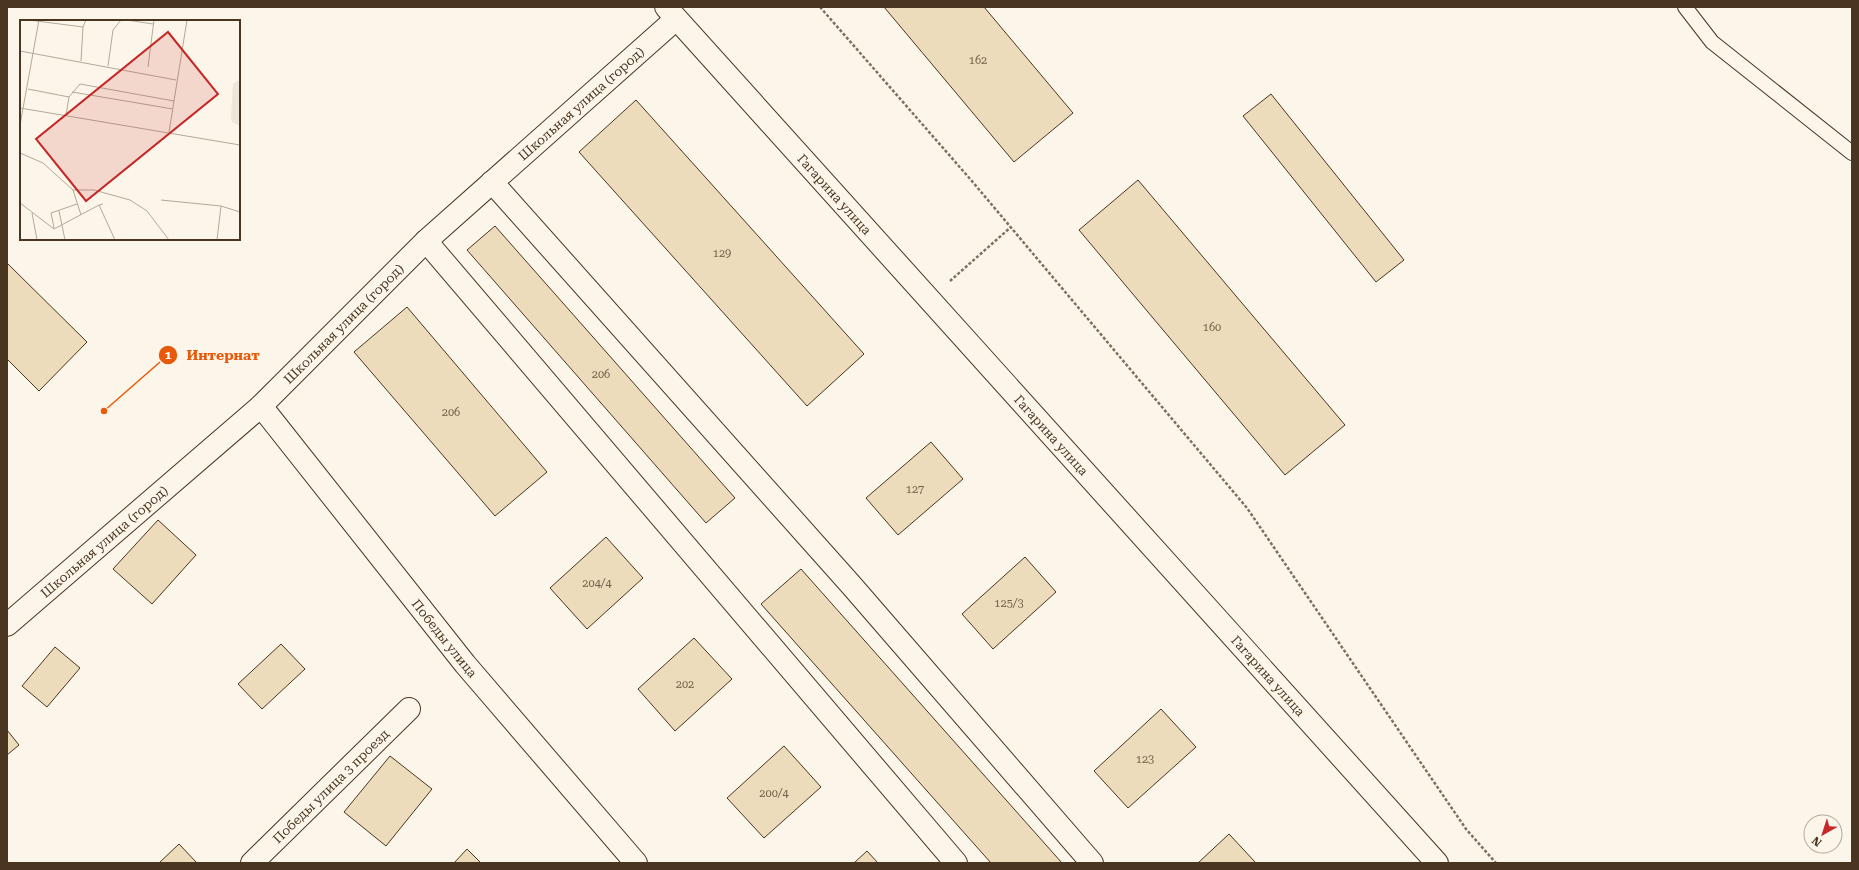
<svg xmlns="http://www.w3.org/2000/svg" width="1859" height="870" viewBox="0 0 1859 870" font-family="'Roboto Serif',serif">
  <rect width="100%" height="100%" fill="#fbf6e9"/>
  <g fill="#ecdcbc" stroke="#4a3520">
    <polygon points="884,7 984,7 1073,113 1014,162"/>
    <polygon points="1271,94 1404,260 1376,282 1243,116"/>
    <polygon points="636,100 864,354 807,406 579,152"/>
    <polygon points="1138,180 1345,425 1285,475 1079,230"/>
    <polygon points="495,226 735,498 706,523 467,250"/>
    <polygon points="7,263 87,342 39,391 7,359"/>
    <polygon points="407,307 547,472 495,516 354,352"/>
    <polygon points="931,442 963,479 898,535 866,498"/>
    <polygon points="158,520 196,555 152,604 113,569"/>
    <polygon points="606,537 643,578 587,629 550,588"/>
    <polygon points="1025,557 1056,592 993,649 962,614"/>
    <polygon points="801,569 1062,863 991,863 761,604"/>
    <polygon points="694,638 732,679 675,731 638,689"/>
    <polygon points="281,644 305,669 262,709 238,684"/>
    <polygon points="55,647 80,668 47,707 22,686"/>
    <polygon points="1161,709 1196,747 1128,808 1094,771"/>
    <polygon points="7,730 19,745 7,755"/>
    <polygon points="784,746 821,787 764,838 727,798"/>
    <polygon points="390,756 432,789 386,846 344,812"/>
    <polygon points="1229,834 1256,863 1198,863"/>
    <polygon points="179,844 197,863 159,863"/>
    <polygon points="467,849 481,863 454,863"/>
    <polygon points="867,851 878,863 854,863"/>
  </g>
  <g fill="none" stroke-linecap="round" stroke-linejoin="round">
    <defs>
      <polyline id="lane" points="1685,7 1712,42 1852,153"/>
      <g id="street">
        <polyline points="492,182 852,586 1092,863"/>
        <polyline points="426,241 956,863"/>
        <path id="s1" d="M261 406 465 664 636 863"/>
        <path id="s2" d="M7 625 261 406 426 241 676 19"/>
        <path id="s3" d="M252 863 409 709"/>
      </g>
      <g id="secondary">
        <path id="s4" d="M666 7 1437 863"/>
      </g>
    </defs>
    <use href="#lane" stroke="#4a3520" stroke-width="16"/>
    <use href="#street" stroke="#4a3520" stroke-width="24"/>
    <use href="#secondary" stroke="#4a3520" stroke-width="24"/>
    <g stroke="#7f6f5c" stroke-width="2.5" stroke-dasharray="3 2" stroke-linecap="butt">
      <polyline points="820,7 971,180 1247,508 1466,829 1496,863"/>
      <polyline points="950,281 1011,227"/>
    </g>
    <use href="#lane" stroke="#fbf6e9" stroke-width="14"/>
    <use href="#street" stroke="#fbf6e9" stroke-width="22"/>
    <use href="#secondary" stroke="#fbf6e9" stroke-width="22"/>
  </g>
  <g text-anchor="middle" stroke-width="3" stroke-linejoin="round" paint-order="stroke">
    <g font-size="11" fill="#725f47">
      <text x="978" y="64">162</text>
      <text x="722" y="257">129</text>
      <text x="1212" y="331">160</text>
      <text x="601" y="378">206</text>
      <text x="451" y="416">206</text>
      <text x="915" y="493">127</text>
      <text x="597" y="587">204/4</text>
      <text x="1009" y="607">125/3</text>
      <text x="685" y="688">202</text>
      <text x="1145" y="763">123</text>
      <text x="774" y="797">200/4</text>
    </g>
    <g font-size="13" fill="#4a3520" stroke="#fbf6e9">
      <text dy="5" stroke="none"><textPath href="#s2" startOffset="776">Школьная улица (город)</textPath></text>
      <text dy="5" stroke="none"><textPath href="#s4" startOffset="252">Гагарина улица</textPath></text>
      <text dy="5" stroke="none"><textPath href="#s2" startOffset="452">Школьная улица (город)</textPath></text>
      <text dy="5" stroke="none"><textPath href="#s4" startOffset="576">Гагарина улица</textPath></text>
      <text dy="5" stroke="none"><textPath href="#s2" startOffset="128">Школьная улица (город)</textPath></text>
      <text dy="5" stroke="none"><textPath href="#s1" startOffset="296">Победы улица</textPath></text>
      <text dy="5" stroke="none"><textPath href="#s4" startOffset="900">Гагарина улица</textPath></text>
      <text dy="5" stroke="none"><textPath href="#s3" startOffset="110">Победы улица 3 проезд</textPath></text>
    </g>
  </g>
  <g transform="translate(20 20)">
    <rect width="220" height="220" fill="#fbf6e9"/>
    <path d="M217 61H220V106L212 102 211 98 213 64Z" fill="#ede6d9"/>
    <path fill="none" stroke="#b4a999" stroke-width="1" d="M9 0 63 7M107 0 133 4M0 31 156 60M61 41 63 7 66 0M88 46 93 10 101 0M128 47 134 0M8 69 49 77M52 72 153 89M0 88 220 125M46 95 49 77 60 64 154 81M0 105 19 0M149 112 167 0M0 133 23 143 53 170H74L110 180 127 191 149 220M53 170 61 195M141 180 201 186 220 192M0 183 34 209 79 185M83 184 79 185 95 220M39 191 45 220M12 193 17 220M34 208 31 193 57 184M197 220 201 186"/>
    <path fill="#c62828" fill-opacity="0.15" stroke="#c62828" stroke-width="2" d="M148 12 198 74 66 181 16 119Z"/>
    <rect width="220" height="220" fill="none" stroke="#4a3520" stroke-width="2"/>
  </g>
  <path fill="none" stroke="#e8590c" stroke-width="1.5" d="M104 411L168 355"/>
  <g fill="#e8590c" stroke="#fbf6e9" stroke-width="1.5">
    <circle cx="104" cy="411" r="4"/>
    <circle cx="168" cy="355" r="10"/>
  </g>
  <g font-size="12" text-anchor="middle" font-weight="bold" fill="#fff">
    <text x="168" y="359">1</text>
  </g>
  <g font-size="14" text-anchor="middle" font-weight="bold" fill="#e8590c" stroke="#fbf6e9" stroke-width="3" stroke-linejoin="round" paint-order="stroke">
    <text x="223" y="360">Интернат</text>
  </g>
  <rect width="1859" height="870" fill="none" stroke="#4a3520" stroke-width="16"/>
  <g transform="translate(1823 834) rotate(219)"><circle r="19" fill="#fbf6e9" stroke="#b4a999"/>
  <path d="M0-3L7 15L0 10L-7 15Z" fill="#c62828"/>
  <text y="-6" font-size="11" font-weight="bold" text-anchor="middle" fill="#4a3520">N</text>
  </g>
</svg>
